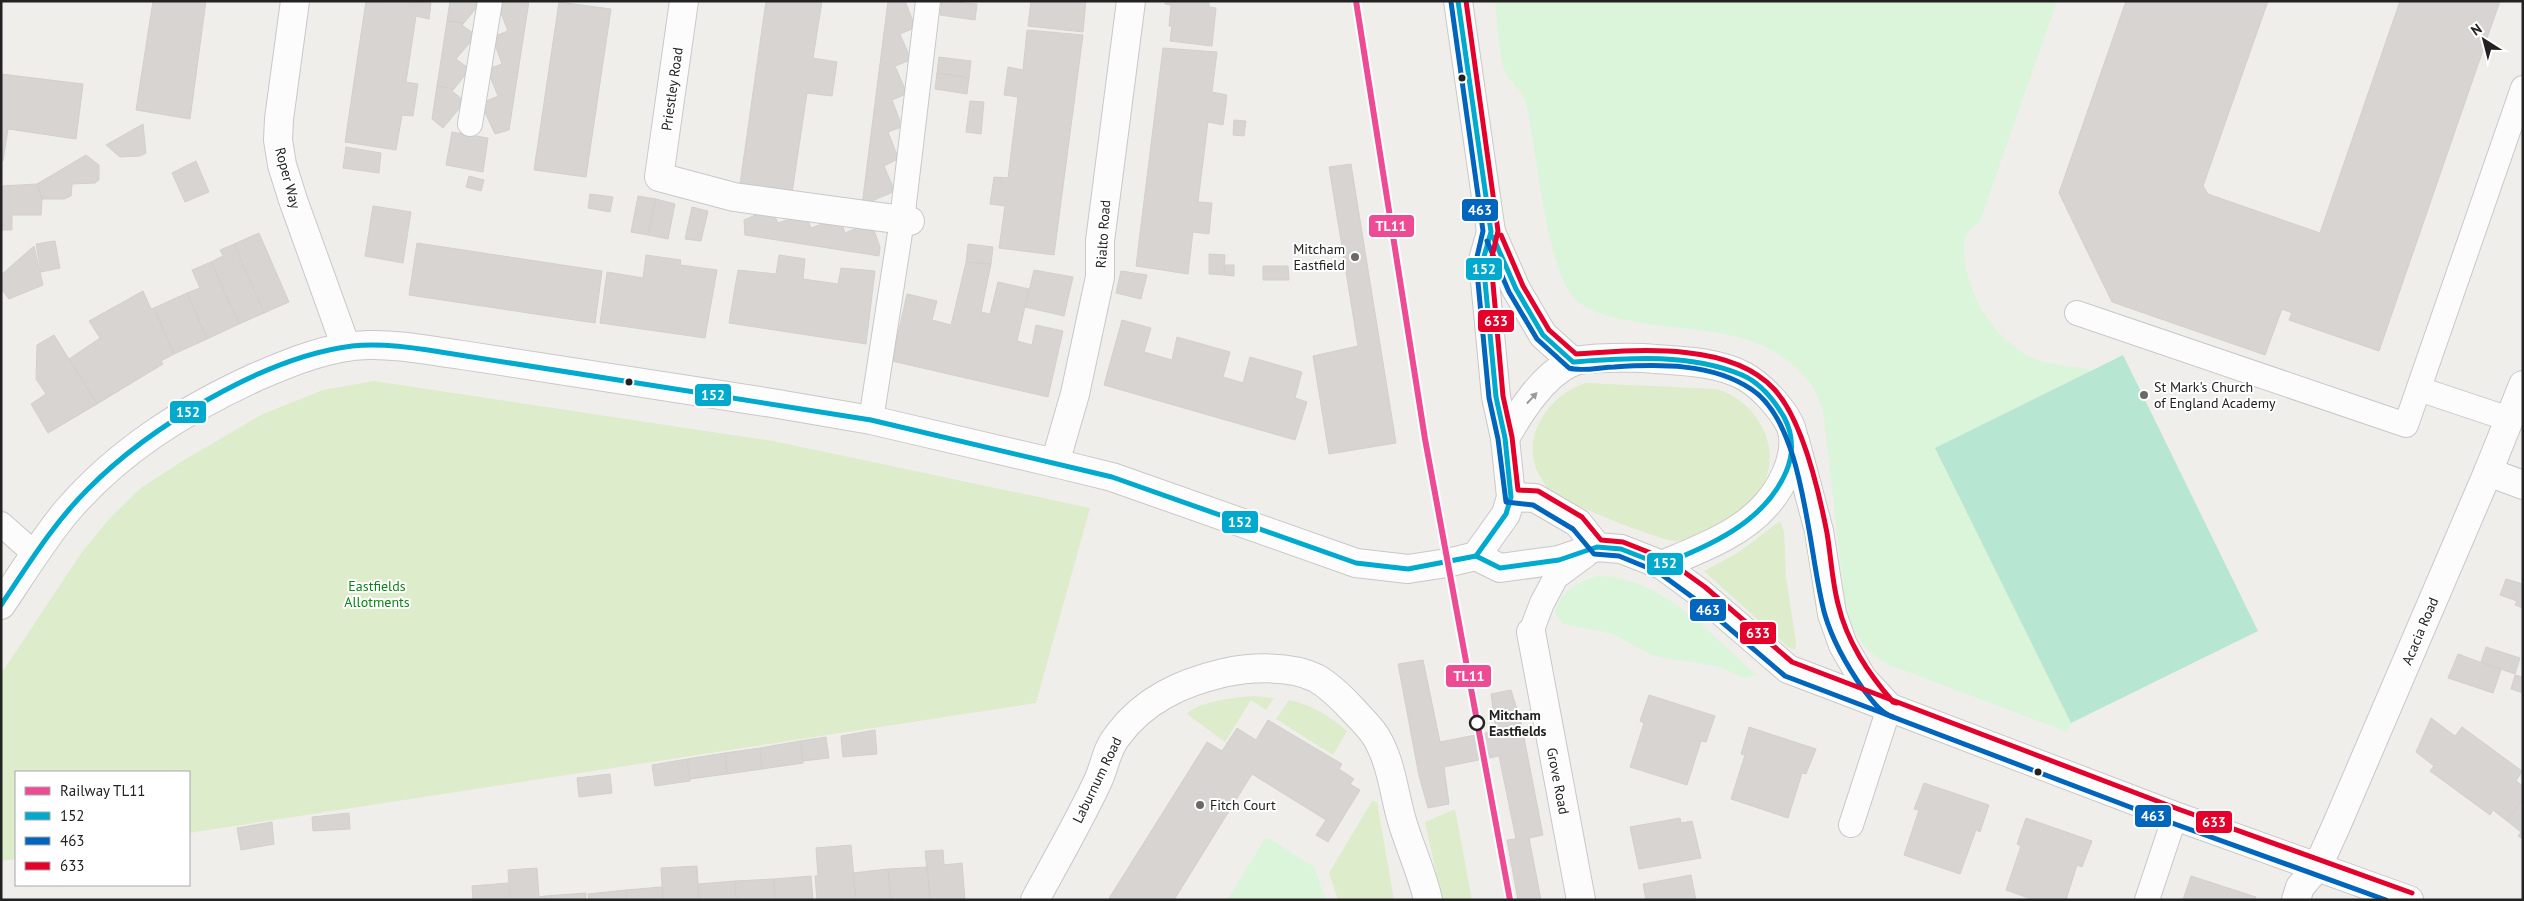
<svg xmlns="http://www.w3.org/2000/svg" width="2524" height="901" viewBox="0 0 2524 901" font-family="'PT Sans',sans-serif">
  <rect width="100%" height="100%" fill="#f0eeeb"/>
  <g fill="#ddeccb">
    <polygon points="374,381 773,441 1090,508 1036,703 189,833 189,772 16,772 16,859 1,861 1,674 82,552 109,519 142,487 184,460 263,414 323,390"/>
    <path d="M1586 383 1717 389C1756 401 1783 446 1763 485 1754 503 1735 515 1718 525 1705 533 1692 540 1676 541 1660 541 1563 502 1550 491 1546 487 1542 480 1539 475 1519 438 1549 394 1586 383Z"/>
    <polygon points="1780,521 1784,531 1786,577 1796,643 1795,650 1788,647 1704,571 1739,552"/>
    <path d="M1253 696 1274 698 1266 710 1251 700 1225 742 1187 714C1196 702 1237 697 1253 696Z"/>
    <path d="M1289 700C1313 705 1329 716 1347 731L1333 755 1276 719Z"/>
    <polygon points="1372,801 1377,802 1394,900 1338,900 1329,873"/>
    <polygon points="1455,809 1472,900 1442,900 1425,822"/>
  </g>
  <g fill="#daf5da">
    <path d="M1495 1H2057L1979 224C1949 232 1971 292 1982 310 1993 329 2010 345 2028 356 2039 363 2077 367 2092 370L1935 448 2071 723 2067 732 1887 664C1866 652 1855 636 1846 613L1823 410C1819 401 1816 390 1810 383 1764 324 1696 334 1631 321 1612 317 1594 314 1578 302 1545 276 1537 143 1525 100 1522 89 1509 82 1505 72 1499 55 1497 20 1495 1Z"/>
    <path d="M1598 576C1665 578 1709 634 1757 675L1744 678 1717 666 1659 657 1650 654 1613 634 1563 624 1555 613C1558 593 1580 580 1598 576Z"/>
    <polygon points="1269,838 1314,867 1326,900 1227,900 1264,840"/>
  </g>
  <polygon fill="#b7e6d2" points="2123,355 2258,631 2071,723 1935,448"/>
  <g fill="#d7d4d2" stroke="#d3d0cc">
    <polygon points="153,1 206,1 190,119 136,110"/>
    <polygon points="366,1 431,3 429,19 416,16 406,82 418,84 413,116 402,115 396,150 345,142"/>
    <polygon points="450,1 478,1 477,7 464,23 447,21"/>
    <polygon points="505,1 529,1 509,130 495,134 483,108 484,102 498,96 489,74 490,68 502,64 494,42 495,36 508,31 499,8 500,3"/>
    <polygon points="766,1 822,1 813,58 837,62 832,96 807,93 792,193 740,184"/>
    <polygon points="888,1 905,1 913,21 912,29 900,34 909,55 908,61 895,66 905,89 904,95 892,100 900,121 899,128 888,132 897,155 896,160 884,166 893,187 891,193 862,205"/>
    <polygon points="942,1 977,4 975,20 940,15"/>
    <polygon points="1031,1 1086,1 1083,32 1028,26"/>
    <polygon points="1165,1 1209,1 1209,7 1216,8 1212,46 1170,41 1172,26 1169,26 1171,5 1165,4"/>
    <polygon points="2126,1 2268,1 2203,186 2208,194 2320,233 2400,1 2500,1 2379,351 2289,320 2292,313 2282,309 2265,355 2112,302 2059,193"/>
    <polygon points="559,2 611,9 586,177 534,170"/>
    <polygon points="447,21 464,23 462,25 473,33 473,39 456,59 467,67 466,74 454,89 437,86"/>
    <polygon points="1027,30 1083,35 1054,255 999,248 1005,206 990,204 994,177 1008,178 1018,97 1004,95 1008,67 1023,70"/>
    <polygon points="1163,48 1217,52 1212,92 1227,95 1223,125 1208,122 1198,202 1212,203 1209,234 1193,232 1188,274 1136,266"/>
    <polygon points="939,57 971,61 969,78 937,73"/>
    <polygon points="937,73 969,78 967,94 935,89"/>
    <polygon points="1,74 83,84 76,139 8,129 3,161 1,161"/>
    <polygon points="437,86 454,89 452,91 463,100 463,104 443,128 432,119"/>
    <polygon points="970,101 984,102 981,134 966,132"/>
    <polygon points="1234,120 1246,121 1244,136 1233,135"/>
    <polygon points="143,124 146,153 140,156 120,157 106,145"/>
    <polygon points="452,132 488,138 483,172 446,165"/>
    <polygon points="346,147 381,153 379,173 343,168"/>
    <polygon points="86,155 99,165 99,180 95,183 72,184 71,196 64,199 42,199 37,184"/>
    <polygon points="196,161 209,192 185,202 172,173"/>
    <polygon points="1351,164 1396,443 1329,454 1313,356 1358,346 1329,167"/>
    <polygon points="469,176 484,180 481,191 466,187"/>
    <polygon points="37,184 42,199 41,215 12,215 12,230 1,230 1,186"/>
    <polygon points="590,194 613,197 610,212 588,208"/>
    <polygon points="638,196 656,199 648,235 631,232"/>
    <polygon points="656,199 675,204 668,239 648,235"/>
    <polygon points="373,206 411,212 403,263 365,256"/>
    <polygon points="692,207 708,211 701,241 685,239"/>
    <polygon points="769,209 772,211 778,223 801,215 806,216 811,228 833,220 841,221 845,233 866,224 872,225 880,247 879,256 745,235 744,220"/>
    <polygon points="259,233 289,302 264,313 234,244"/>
    <polygon points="55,241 60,268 41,272 36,244"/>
    <polygon points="417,243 602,271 595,323 409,295"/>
    <polygon points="234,244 264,313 239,324 211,262 223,256 220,250"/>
    <polygon points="968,244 993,247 991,264 966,262"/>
    <polygon points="34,246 43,285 9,299 1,289 1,275"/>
    <polygon points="1209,254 1225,255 1224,275 1209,274"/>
    <polygon points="646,255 681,260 680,265 717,270 705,338 600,323 607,272 643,278"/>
    <polygon points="779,255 805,259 803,279 838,284 841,268 875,271 866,344 729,323 738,270 776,274"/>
    <polygon points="211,262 239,324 207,339 187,293 200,288 192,270"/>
    <polygon points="966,262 991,264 981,312 990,314 998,282 1029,289 1017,341 1032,345 1036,325 1063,331 1048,397 892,361 907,294 937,301 932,320 951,325"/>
    <polygon points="1225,265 1234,265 1234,276 1224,275"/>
    <polygon points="1263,266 1288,266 1289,280 1263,280"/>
    <polygon points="1034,270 1073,277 1064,316 1025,307"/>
    <polygon points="1121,271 1147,275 1141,299 1116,293"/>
    <polygon points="143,291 151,309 154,308 174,354 161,361 163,364 97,404 69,359 100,338 89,321"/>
    <polygon points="187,293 207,339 174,354 154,308"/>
    <polygon points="1122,320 1151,328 1144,352 1172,360 1177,337 1230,352 1223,377 1243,383 1250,357 1302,372 1295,398 1307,402 1295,440 1104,385"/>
    <polygon points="54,335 97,404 48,433 31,404 46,394 36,379 37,345"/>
    <polygon points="2506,579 2523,584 2523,608 2515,605 2517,601 2500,595"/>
    <polygon points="2486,647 2520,658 2515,674 2481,662"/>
    <polygon points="2458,654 2501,670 2493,693 2448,678"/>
    <polygon points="1423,660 1440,742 1496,731 1491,694 1511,690 1521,722 1543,835 1529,838 1541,900 1518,900 1507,840 1516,839 1499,756 1444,767 1449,804 1428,808 1419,776 1398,664"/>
    <polygon points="2515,675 2523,677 2523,693 2511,689"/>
    <polygon points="1649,695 1715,716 1706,742 1701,741 1687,785 1630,767 1644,723 1640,721"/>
    <polygon points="2431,718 2455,736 2462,727 2522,771 2516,781 2523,786 2523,799 2507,821 2493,810 2490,815 2430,771 2434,766 2416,752"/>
    <polygon points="1268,720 1342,764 1339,769 1354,779 1350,784 1360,790 1328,842 1316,835 1326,820 1252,774 1174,900 1108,900 1207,742 1222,751 1237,728 1256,740"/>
    <polygon points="1749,727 1816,749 1806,774 1802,773 1788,818 1731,799 1745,755 1741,754"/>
    <polygon points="875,730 877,754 843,757 841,736"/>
    <polygon points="826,737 829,758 803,761 800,741"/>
    <polygon points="800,741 803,763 762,769 760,748"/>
    <polygon points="760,748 762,769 727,774 725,753"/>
    <polygon points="725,753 727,774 690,779 687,759"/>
    <polygon points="687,759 690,781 655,786 652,765"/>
    <polygon points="610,774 612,793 579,797 577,778"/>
    <polygon points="1924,783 1989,805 1980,832 1976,830 1960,874 1904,855 1919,810 1914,809"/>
    <polygon points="2523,799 2523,839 2518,836 2521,832 2507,821"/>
    <polygon points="349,813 350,829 313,831 312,817"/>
    <polygon points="1680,818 1681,823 1692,821 1701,858 1639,869 1630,827"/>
    <polygon points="2026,818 2092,841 2082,867 2077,865 2066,900 2034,900 2006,890 2021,846 2017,844"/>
    <polygon points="272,822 274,844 241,850 237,828"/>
    <polygon points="851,845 856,900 817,900 815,876 818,876 816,848"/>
    <polygon points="943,850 944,865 962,863 965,900 930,900 925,851"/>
    <polygon points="697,866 699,900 663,900 661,868"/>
    <polygon points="927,867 930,900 891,900 888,869"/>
    <polygon points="537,868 539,897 545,896 545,900 510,900 508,870"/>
    <polygon points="888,869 891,900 856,900 853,873"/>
    <polygon points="1691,875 1696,900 1646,900 1643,884"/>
    <polygon points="811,876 813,900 775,900 774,879"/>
    <polygon points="2191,876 2256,897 2255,900 2183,900"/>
    <polygon points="774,879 775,900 736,900 735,881"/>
    <polygon points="735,881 736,900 699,900 698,884"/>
    <polygon points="508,883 510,900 473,900 472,886"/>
    <polygon points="662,887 663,900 626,900 626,890"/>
    <polygon points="626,890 626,900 589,900 588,894"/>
    <polygon points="586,893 586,900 545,900 545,896"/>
  </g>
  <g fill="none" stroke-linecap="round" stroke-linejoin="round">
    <defs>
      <g id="service">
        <polyline points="470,124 490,1"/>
        <polyline points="2077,313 2406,425 2523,88"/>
        <polyline points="2419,389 2509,419"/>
        <polyline points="871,420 902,220 928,1"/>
        <polyline points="1,524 35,554"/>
        <polyline points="1531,632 1542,603 1556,577 1586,555"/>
        <polyline points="1851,825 1889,708"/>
        <polyline points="2147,900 2175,816"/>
      </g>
      <g id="minor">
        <polyline points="295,1 279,119 278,140 282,165 293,200 346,347"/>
        <polyline points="684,1 659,177 734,197 910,221"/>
        <polyline points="1055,463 1075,394 1100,277 1100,241 1131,1"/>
        <polyline points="2488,472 2523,485"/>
        <polyline points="1531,632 1581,900"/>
        <path d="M1035 900C1056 861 1078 823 1097 783 1105 767 1106 749 1118 735 1144 700 1181 683 1223 673 1250 667 1290 665 1316 678 1330 686 1342 698 1353 710 1362 720 1373 729 1379 742 1392 767 1394 794 1402 821 1410 848 1422 873 1428 900"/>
        <polyline points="2296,900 2300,887 2318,866 2337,824 2488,472 2523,385"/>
      </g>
      <g id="tertiary">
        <polyline points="1458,1 1491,232 1516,289 1543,335 1573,362"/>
        <path d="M1505 438C1520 412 1543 375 1572 362 1585 357 1640 357 1655 359 1684 361 1718 362 1744 376 1762 386 1791 416 1793 436 1796 460 1781 488 1766 505 1740 535 1697 550 1662 565"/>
        <polyline points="1795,441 1819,531 1832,614 1843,645 1862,678 1887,705"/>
        <polyline points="1511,497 1535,498 1578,523 1597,547 1621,549 1662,565 1700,593 1788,669 2175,816 2409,900"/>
        <polyline points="1476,556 1500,568 1559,560 1597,547"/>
        <path d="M1 605C22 574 42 541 66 512 118 451 184 410 256 377 291 362 329 346 368 345 400 344 432 351 462 355L772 403 871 420 1055 463 1112 477 1356 563 1408 569 1447 563 1476 556 1506 514 1511 497 1505 438 1496 397 1483 260 1491 232"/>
      </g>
    </defs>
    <use href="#service" stroke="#c9c8c7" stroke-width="26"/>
    <use href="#minor" stroke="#c9c8c7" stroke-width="30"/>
    <use href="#tertiary" stroke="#c9c8c7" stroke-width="30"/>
    <use href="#service" stroke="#fdfcfc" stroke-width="24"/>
    <use href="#minor" stroke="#fdfcfc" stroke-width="28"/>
    <use href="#tertiary" stroke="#fdfcfc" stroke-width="28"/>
    <defs>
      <g id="bus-1">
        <path d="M1476 556 1500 568 1559 560 1597 547 1621 549 1662 565C1710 545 1764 523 1786 472 1794 453 1794 436 1784 417 1774 400 1761 383 1742 375 1689 353 1629 358 1573 362L1543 335 1516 289 1493 237"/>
        <path d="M1 605C28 565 53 524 87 490 149 427 264 357 352 346 377 343 403 346 428 350L871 420 1112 477 1356 563 1408 569 1476 556 1506 514 1511 497 1505 438 1496 397 1483 260 1491 232 1458 1"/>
      </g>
      <g id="bus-2">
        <polyline points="1451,2 1483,231 1476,261 1489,398 1498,439 1506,502 1533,505 1573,529 1594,554 1619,556 1658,572 1695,599 1785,676 2172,823 2386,900"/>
        <path d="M1487 241 1509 292 1537 339 1569 368C1582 372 1601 367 1614 367 1659 364 1712 363 1751 389 1806 424 1808 556 1825 615 1833 642 1847 666 1863 689 1871 699 1880 713 1893 717"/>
      </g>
      <g id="bus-3">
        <polyline points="1466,1 1498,231 1491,261 1503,396 1512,437 1518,490 1538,491 1582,517 1601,540 1623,542 1666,559 1705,587 1792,662 2178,809 2412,893"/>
        <path d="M1501 235 1523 286 1549 330 1576 354C1635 350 1730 341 1774 389 1803 420 1819 492 1827 533 1831 557 1832 581 1838 604 1847 642 1868 673 1893 702L1897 703"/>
      </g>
    </defs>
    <use href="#bus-1" stroke="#fff" stroke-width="9"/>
    <use href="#bus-2" stroke="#fff" stroke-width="9"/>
    <use href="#bus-3" stroke="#fff" stroke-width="9"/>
    <use href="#bus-1" stroke="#00a9ce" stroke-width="5"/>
    <use href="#bus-2" stroke="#0065bd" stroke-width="5"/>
    <use href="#bus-3" stroke="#e4002b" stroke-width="5"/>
    <defs>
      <polyline id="rail-1" points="1356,1 1425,439 1510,900"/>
    </defs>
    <use href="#rail-1" stroke="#fff" stroke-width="10"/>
    <use href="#rail-1" stroke="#ee4b95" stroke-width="6"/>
  </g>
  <defs><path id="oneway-solid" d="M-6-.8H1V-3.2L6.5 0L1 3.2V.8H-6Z" transform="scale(1.25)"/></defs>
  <use fill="#9a9a9a" href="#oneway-solid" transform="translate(1532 398) rotate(-47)"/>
  <g fill="#222" stroke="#fff" stroke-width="2">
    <circle cx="1462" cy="78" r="4.5"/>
    <circle cx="629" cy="382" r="4.5"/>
    <circle cx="2038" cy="772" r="4.5"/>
  </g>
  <g fill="#6a6968" stroke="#fff" stroke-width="2">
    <circle cx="1355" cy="257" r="5"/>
    <circle cx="2144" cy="395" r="5"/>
    <circle cx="1200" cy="805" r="5"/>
  </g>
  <circle fill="#fff" stroke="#222" stroke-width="2.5" cx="1477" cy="723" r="7"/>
  <g text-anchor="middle" stroke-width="4" stroke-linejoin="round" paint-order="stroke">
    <g font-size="14" fill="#222" stroke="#fff">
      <text transform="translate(672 89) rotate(-82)" y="5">Priestley Road</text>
      <text transform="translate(288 178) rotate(75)" y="5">Roper Way</text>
      <text transform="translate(1103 234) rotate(-86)" y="5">Rialto Road</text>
      <text transform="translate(2420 631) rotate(-67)" y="5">Acacia Road</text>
      <text transform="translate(1097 780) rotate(-64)" y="5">Laburnum Road</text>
      <text transform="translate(1558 781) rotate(79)" y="5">Grove Road</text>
    </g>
    <g font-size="14" fill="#222" stroke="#fff" text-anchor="start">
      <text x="1345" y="254" text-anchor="end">Mitcham<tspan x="1345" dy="16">Eastfield</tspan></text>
      <text x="2154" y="392">St Mark's Church<tspan x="2154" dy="16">of England Academy</tspan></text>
      <text x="1210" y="810">Fitch Court</text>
    </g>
    <g font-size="14" fill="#0c8416" stroke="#fff">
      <text x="377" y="591">Eastfields<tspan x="377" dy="16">Allotments</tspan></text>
    </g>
    <g font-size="14" font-weight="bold" fill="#222" stroke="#fff" text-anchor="start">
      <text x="1489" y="720">Mitcham<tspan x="1489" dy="16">Eastfields</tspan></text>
    </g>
  </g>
  <g stroke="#fff" stroke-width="2">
    <rect x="1461" y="198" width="38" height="24" rx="5" fill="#0065bd"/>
    <rect x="1368" y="214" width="47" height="24" rx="5" fill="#ee4b95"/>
    <rect x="1465" y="257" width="38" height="24" rx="5" fill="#00a9ce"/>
    <rect x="1477" y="309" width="38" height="24" rx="5" fill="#e4002b"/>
    <rect x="694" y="383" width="38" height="24" rx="5" fill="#00a9ce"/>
    <rect x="169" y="400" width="38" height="24" rx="5" fill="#00a9ce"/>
    <rect x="1221" y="510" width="38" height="24" rx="5" fill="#00a9ce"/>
    <rect x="1646" y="552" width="38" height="24" rx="5" fill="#00a9ce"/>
    <rect x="1689" y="598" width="38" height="24" rx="5" fill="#0065bd"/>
    <rect x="1739" y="621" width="38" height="24" rx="5" fill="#e4002b"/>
    <rect x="1445" y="664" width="47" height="24" rx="5" fill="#ee4b95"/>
    <rect x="2134" y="804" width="38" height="24" rx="5" fill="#0065bd"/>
    <rect x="2195" y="810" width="38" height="24" rx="5" fill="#e4002b"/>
  </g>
  <g font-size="14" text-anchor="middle" font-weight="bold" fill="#fff">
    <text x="1480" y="215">463</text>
    <text x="1391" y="231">TL11</text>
    <text x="1484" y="274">152</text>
    <text x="1496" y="326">633</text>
    <text x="713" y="400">152</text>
    <text x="188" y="417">152</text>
    <text x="1240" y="527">152</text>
    <text x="1665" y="568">152</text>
    <text x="1708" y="615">463</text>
    <text x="1758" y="638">633</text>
    <text x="1469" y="681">TL11</text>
    <text x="2153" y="821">463</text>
    <text x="2214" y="827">633</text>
  </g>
  <rect width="2524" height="901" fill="none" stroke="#222222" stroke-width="5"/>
  <rect x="15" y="771" width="175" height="115" fill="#ffffff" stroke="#a7a7a7"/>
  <rect x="25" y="787" width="25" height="8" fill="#ee4b95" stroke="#a7a7a7"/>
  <text x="60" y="796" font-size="15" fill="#222222">Railway TL11</text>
  <rect x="25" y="812" width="25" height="8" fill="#00a9ce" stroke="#a7a7a7"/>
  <text x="60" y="821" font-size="15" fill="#222222">152</text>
  <rect x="25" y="837" width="25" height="8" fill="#0065bd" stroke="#a7a7a7"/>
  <text x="60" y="846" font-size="15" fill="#222222">463</text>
  <rect x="25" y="862" width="25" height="8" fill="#e4002b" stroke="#a7a7a7"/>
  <text x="60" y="871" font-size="15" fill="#222222">633</text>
  <g transform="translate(2484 40) rotate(324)" stroke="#ffffff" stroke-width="4" paint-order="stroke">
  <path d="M0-4L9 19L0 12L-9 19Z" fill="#222222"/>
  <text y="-8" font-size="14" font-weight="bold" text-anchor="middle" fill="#222222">N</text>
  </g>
</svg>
